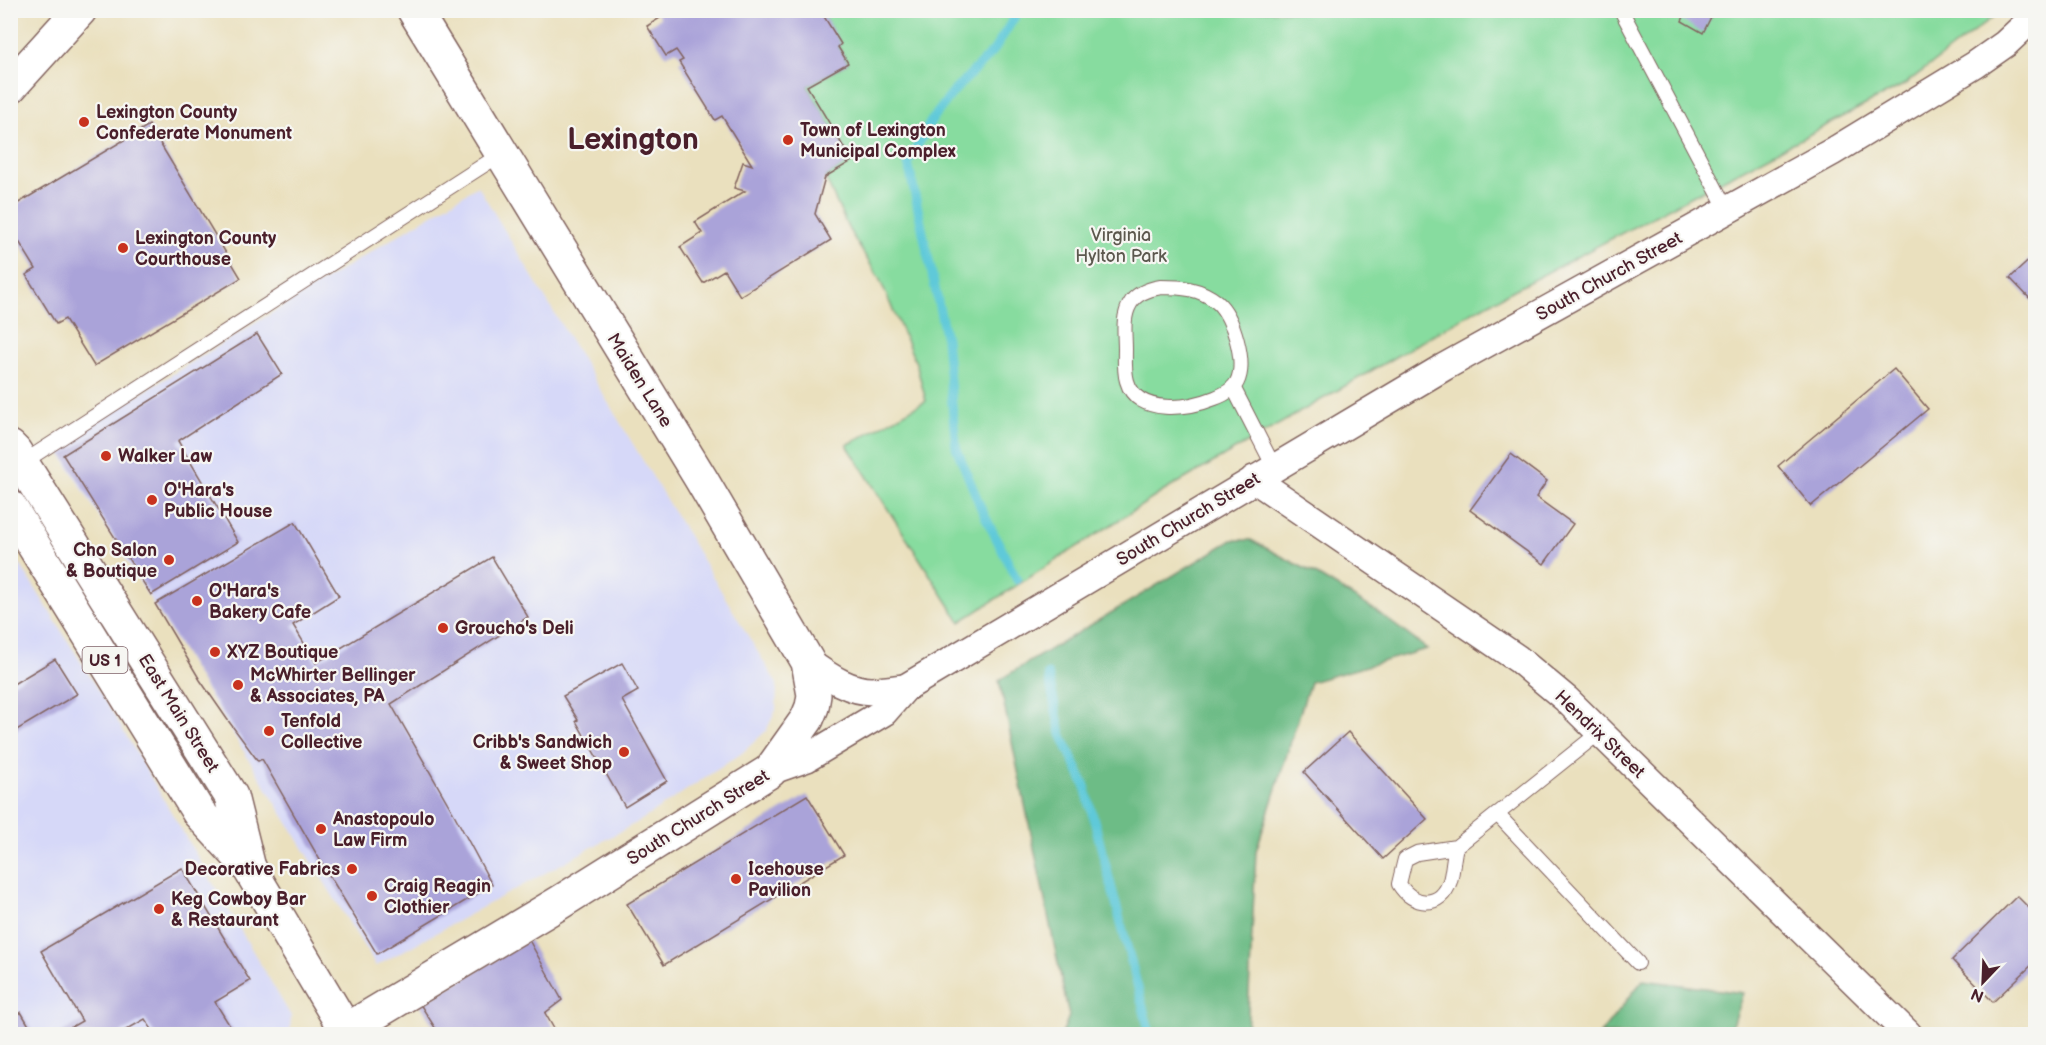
<svg xmlns="http://www.w3.org/2000/svg" width="2046" height="1045" viewBox="0 0 2046 1045" font-family="'Balsamiq Sans',sans-serif">
  <rect width="100%" height="100%" fill="#f6f6f2"/>
  <filter id="ink" filterUnits="userSpaceOnUse"><feTurbulence type="fractalNoise" baseFrequency=".0167" numOctaves="2"/><feDisplacementMap in="SourceGraphic" scale="12" xChannelSelector="R" yChannelSelector="G"/><feConvolveMatrix kernelMatrix="1 2 1 2 8 2 1 2 1" color-interpolation-filters="sRGB"/></filter>
  <filter id="wash" filterUnits="userSpaceOnUse"><feTurbulence type="fractalNoise" baseFrequency=".008" numOctaves="4" result="noise"/><feDisplacementMap in="SourceGraphic" scale="24" xChannelSelector="R" yChannelSelector="G"/><feGaussianBlur stdDeviation="1.35" result="paint"/><feColorMatrix in="noise" values="0 0 0 0 0 0 0 0 0 0 0 0 0 0 0 0 0 1.4 0 .05"/><feComposite in="paint" operator="in"/></filter>
  <g filter="url(#wash)">
    <rect width="100%" height="100%" fill="#eae0be"/>
    <g fill="#d6d8f8">
      <polygon points="478,186 777,684 776,710 766,731 742,753 643,819 376,966 56,446"/>
      <polygon points="10,548 114,715 291,1016 290,1030 287,1034 11,1034"/>
    </g>
    <polygon fill="#87dc9f" stroke="#687e65" stroke-width="1.5" points="820,11 2001,11 1905,84 1476,310 1164,491 960,622 847,445 926,401 916,363 879,278 849,230 825,177 852,161 807,86 848,63 838,47 840,44"/>
    <g fill="#6dbc86" stroke="#5c6e58" stroke-width="1.5">
      <polygon points="1232,540 1251,540 1317,575 1375,610 1427,649 1310,682 1256,851 1247,1034 1062,1034 1069,1016 999,680"/>
      <polygon points="1643,980 1743,993 1729,1034 1600,1034"/>
    </g>
    <g fill="none" stroke-linecap="round" stroke-linejoin="round">
      <g stroke="#5fc9d9" stroke-width="9">
        <polyline points="1017,580 981,508 956,447 946,339 908,163 931,121 954,91 994,50 1019,10"/>
        <polyline points="1048,674 1061,734 1085,786 1150,1034"/>
      </g>
    </g>
    <g id="blocks">
      <g fill="#aaa3d9">
        <polygon points="655,10 820,10 841,44 838,47 848,63 807,86 852,161 825,177 815,214 831,240 740,296 724,270 703,283 680,247 702,233 695,222 745,191 734,188 743,162 752,165 722,116 715,120 679,62 683,60 676,50 666,56 647,26 660,18"/>
        <polygon points="1687,10 1704,10 1712,15 1703,33 1682,21"/>
        <polygon points="149,125 241,278 94,366 65,319 56,324 26,275 36,269 10,227 10,208"/>
        <polygon points="2036,254 2036,305 2010,278"/>
        <polygon points="257,334 282,374 178,441 238,542 151,595 63,455"/>
        <polygon points="1894,369 1928,409 1811,506 1778,466"/>
        <polygon points="1511,454 1547,481 1536,497 1573,524 1544,564 1470,510"/>
        <polygon points="295,522 339,596 293,625 316,663 492,557 528,617 391,704 455,816 492,885 377,954 320,860 262,759 258,761 227,719 200,680 155,604"/>
        <polygon points="55,659 77,694 10,734 10,686"/>
        <polygon points="622,663 638,691 622,700 667,781 625,807 576,721 578,720 563,696"/>
        <polygon points="1348,732 1427,819 1383,859 1304,772"/>
        <polygon points="807,795 844,855 664,965 627,904"/>
        <polygon points="182,868 250,981 215,1002 235,1034 155,1034 145,1019 119,1034 59,1034 82,1021 41,951"/>
        <polygon points="2017,896 2036,915 2036,961 1993,1002 1952,960"/>
        <polygon points="529,940 562,1000 545,1013 557,1034 439,1034 420,1004"/>
        <polygon points="21,1012 34,1034 10,1034 10,1018"/>
      </g>
    </g>
  </g>
  <g filter="url(#ink)">
    <use href="#blocks" fill-opacity="0" stroke="#82635e" stroke-width="1.5"/>
    <g fill="none" stroke-linecap="round" stroke-linejoin="round">
      <defs>
        <g id="service">
          <polyline points="1621,10 1727,210"/>
          <path d="M1161 287C1181 287 1200 288 1217 302 1233 316 1247 362 1237 382 1233 390 1223 395 1215 398 1190 408 1137 417 1127 381 1124 371 1125 359 1125 349 1125 335 1122 317 1130 304 1136 293 1149 289 1161 287Z"/>
          <polyline points="1233,387 1275,469"/>
          <polyline points="22,463 501,154"/>
          <polyline points="1498,815 1638,963"/>
          <path d="M1456 847C1453 858 1453 870 1450 881 1441 909 1413 907 1399 884L1405 859 1417 853 1456 847 1600 732"/>
        </g>
        <g id="minor">
          <polyline points="1254,479 1518,659 1566,699 1908,1034"/>
          <path d="M808 662C827 675 848 691 872 691 883 691 894 689 905 688"/>
          <polyline points="770,771 807,758 884,712 905,688 1444,367 1832,152 1975,65 2005,44 2036,15"/>
        </g>
        <g id="secondary">
          <polyline points="10,87 80,10"/>
          <polyline points="340,1034 559,903 770,771 807,719 812,707 814,695 808,662 701,479 414,10"/>
        </g>
        <g id="primary">
          <polyline points="10,447 15,452 231,796 248,864"/>
          <polyline points="10,507 199,813 248,866 348,1034"/>
        </g>
      </defs>
      <use href="#service" stroke="#82635e" stroke-width="16"/>
      <use href="#minor" stroke="#82635e" stroke-width="30"/>
      <use href="#secondary" stroke="#82635e" stroke-width="36"/>
      <use href="#primary" stroke="#82635e" stroke-width="36"/>
      <use href="#service" stroke="#fff" stroke-width="14"/>
      <use href="#minor" stroke="#fff" stroke-width="27"/>
      <use href="#secondary" stroke="#fff" stroke-width="33"/>
      <use href="#primary" stroke="#fff" stroke-width="33"/>
    </g>
  </g>
  <g fill="#c8321e" stroke="#f6f6f2" stroke-width="2">
    <circle cx="84" cy="122" r="6"/>
    <circle cx="788" cy="140" r="6"/>
    <circle cx="123" cy="248" r="6"/>
    <circle cx="106" cy="456" r="6"/>
    <circle cx="152" cy="500" r="6"/>
    <circle cx="169" cy="560" r="6"/>
    <circle cx="197" cy="601" r="6"/>
    <circle cx="443" cy="628" r="6"/>
    <circle cx="215" cy="652" r="6"/>
    <circle cx="238" cy="685" r="6"/>
    <circle cx="269" cy="731" r="6"/>
    <circle cx="624" cy="752" r="6"/>
    <circle cx="321" cy="829" r="6"/>
    <circle cx="352" cy="869" r="6"/>
    <circle cx="736" cy="879" r="6"/>
    <circle cx="372" cy="896" r="6"/>
    <circle cx="159" cy="909" r="6"/>
  </g>
  <g text-anchor="middle" stroke-width="4.5" stroke-linejoin="round" paint-order="stroke">
    <rect fill="#f6f6f2" stroke="#7e6067" stroke-width="1.5" x="82.5" y="647" width="45" height="26" rx="4.5"/>
    <g font-size="16" font-weight="bold" fill="#4a1f2b">
      <text x="105" y="666">US 1</text>
    </g>
    <g font-size="18" font-weight="bold" fill="#4a1f2b" stroke="#f6f6f2" text-anchor="start">
      <text x="96" y="118">Lexington County<tspan x="96" dy="21">Confederate Monument</tspan></text>
      <text x="800" y="136">Town of Lexington<tspan x="800" dy="21">Municipal Complex</tspan></text>
      <text x="135" y="244">Lexington County<tspan x="135" dy="21">Courthouse</tspan></text>
      <text x="118" y="462">Walker Law</text>
      <text x="164" y="496">O'Hara's<tspan x="164" dy="21">Public House</tspan></text>
      <text x="157" y="556" text-anchor="end">Cho Salon<tspan x="157" dy="21">&amp; Boutique</tspan></text>
      <text x="209" y="597">O'Hara's<tspan x="209" dy="21">Bakery Cafe</tspan></text>
      <text x="455" y="634">Groucho's Deli</text>
      <text x="227" y="658">XYZ Boutique</text>
      <text x="250" y="681">McWhirter Bellinger<tspan x="250" dy="21">&amp; Associates, PA</tspan></text>
      <text x="281" y="727">Tenfold<tspan x="281" dy="21">Collective</tspan></text>
      <text x="612" y="748" text-anchor="end">Cribb's Sandwich<tspan x="612" dy="21">&amp; Sweet Shop</tspan></text>
      <text x="333" y="825">Anastopoulo<tspan x="333" dy="21">Law Firm</tspan></text>
      <text x="340" y="875" text-anchor="end">Decorative Fabrics</text>
      <text x="748" y="875">Icehouse<tspan x="748" dy="21">Pavilion</tspan></text>
      <text x="384" y="892">Craig Reagin<tspan x="384" dy="21">Clothier</tspan></text>
      <text x="171" y="905">Keg Cowboy Bar<tspan x="171" dy="21">&amp; Restaurant</tspan></text>
    </g>
    <g font-size="18" fill="#5c584e" stroke="#f6f6f2">
      <text x="1121" y="241">Virginia<tspan x="1121" dy="21">Hylton Park</tspan></text>
    </g>
    <g font-size="18" fill="#4a1f2b" stroke="#f6f6f2">
      <text transform="translate(1609 276) rotate(-29)" y="6">South Church Street</text>
      <text transform="translate(640 380) rotate(58)" y="6">Maiden Lane</text>
      <text transform="translate(1188 519) rotate(-31)" y="6">South Church Street</text>
      <text transform="translate(179 713) rotate(58)" y="6">East Main Street</text>
      <text transform="translate(1600 734) rotate(44)" y="6">Hendrix Street</text>
      <text transform="translate(698 817) rotate(-32)" y="6">South Church Street</text>
    </g>
    <g font-size="30" font-weight="bold" fill="#4a1f2b" stroke="#f6f6f2">
      <text x="633" y="149">Lexington</text>
    </g>
  </g>
  <rect width="2046" height="1045" fill="none" stroke="#f6f6f2" stroke-width="36"/>
  <g transform="translate(1983 982) rotate(203)" stroke="#f6f6f2" stroke-width="4.5" paint-order="stroke">
  <path d="M0-4.5L10 22L0 15L-10 22Z" fill="#4a1f2b"/>
  <text y="-9" font-size="16" font-weight="bold" text-anchor="middle" fill="#4a1f2b">N</text>
  </g>
</svg>
